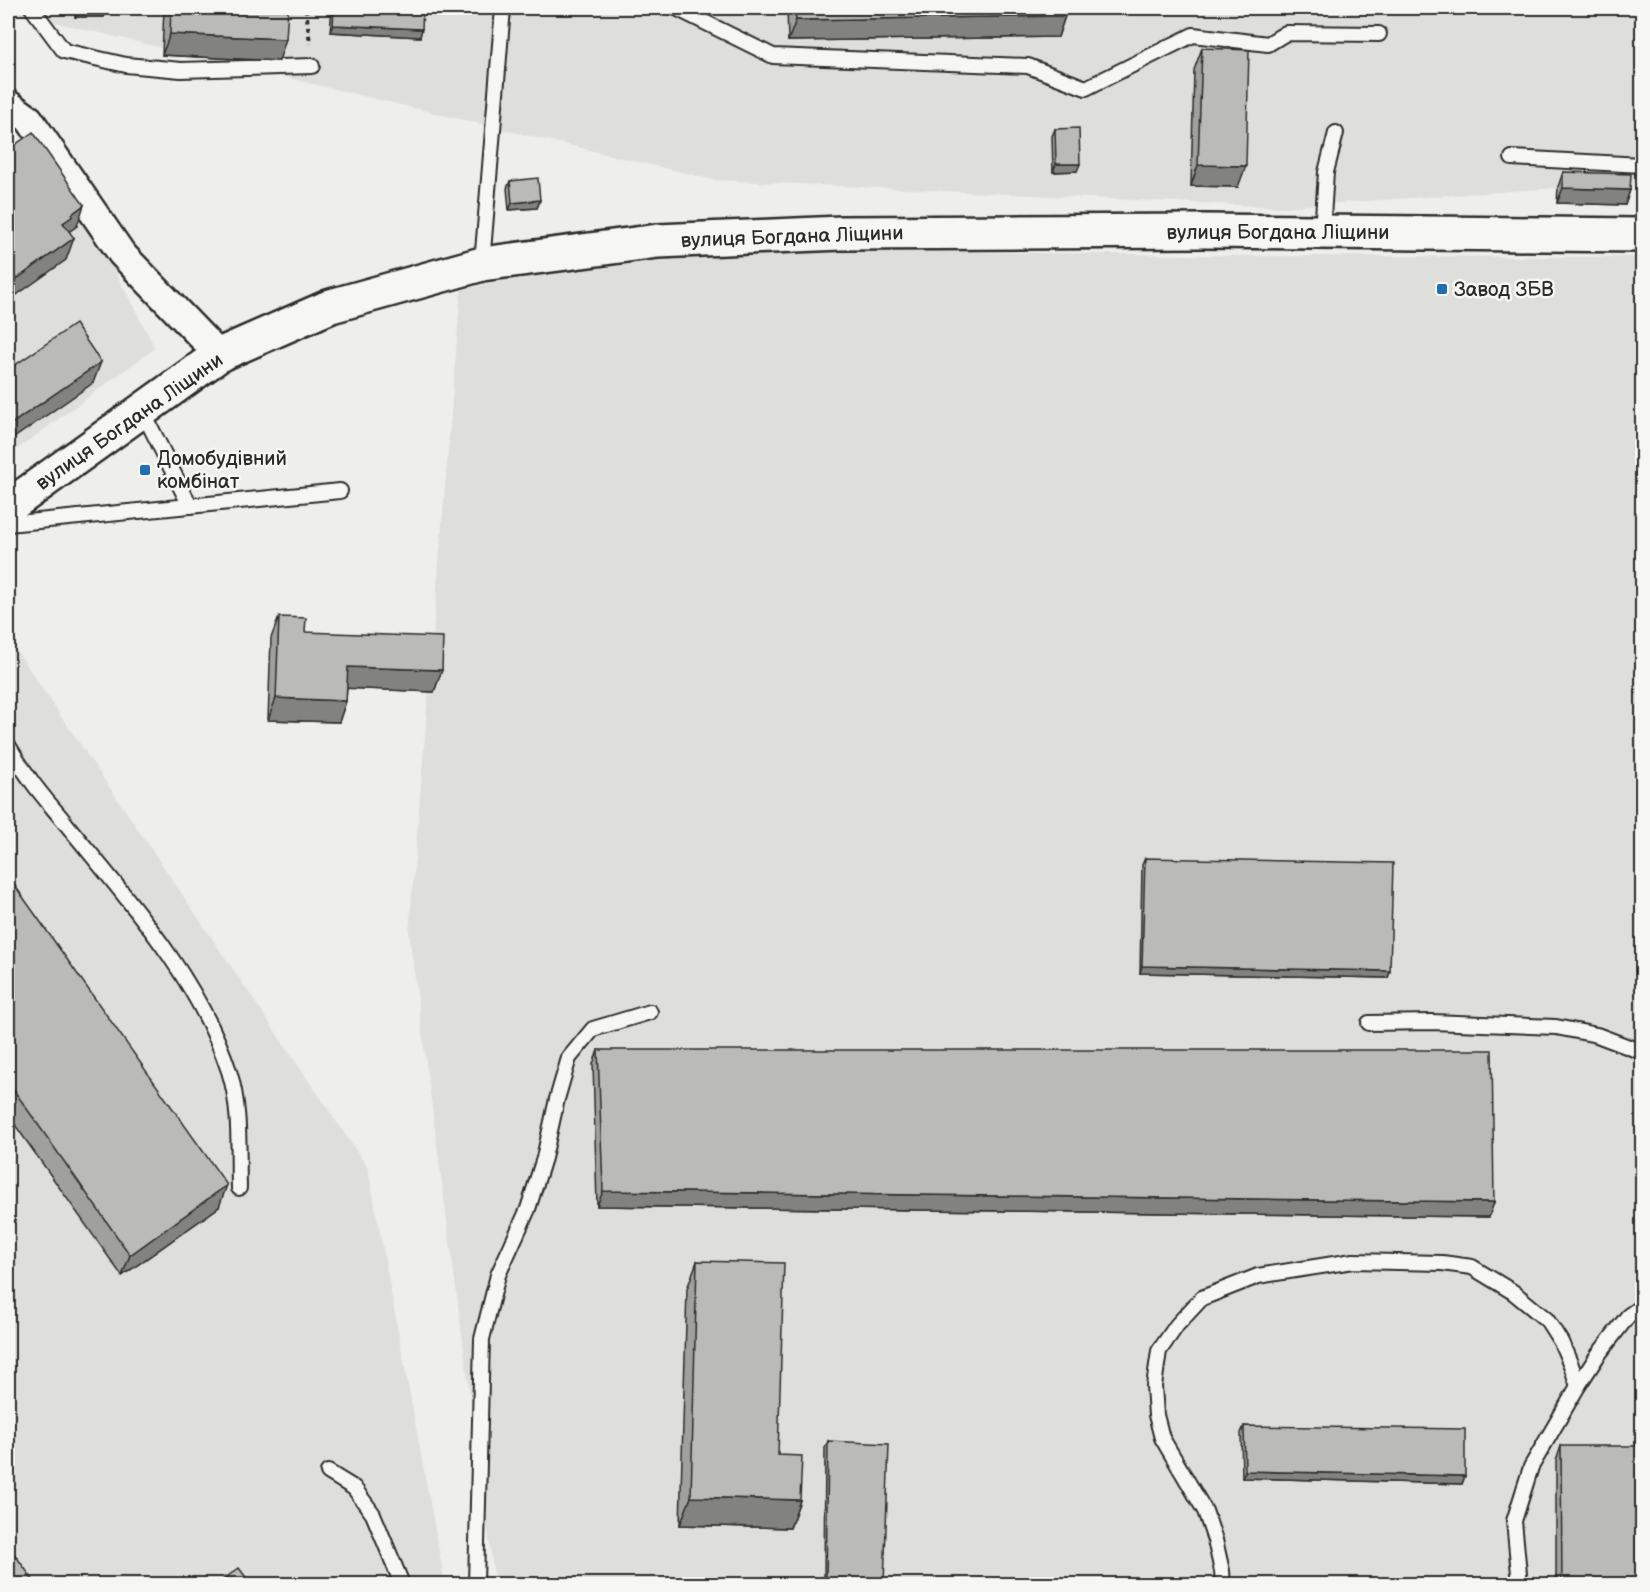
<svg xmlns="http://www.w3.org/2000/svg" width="1650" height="1592" viewBox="0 0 1650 1592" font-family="'Balsamiq Sans',sans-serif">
  <rect width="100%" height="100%" fill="#eeeeea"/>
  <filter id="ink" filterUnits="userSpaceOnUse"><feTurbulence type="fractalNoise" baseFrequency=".0167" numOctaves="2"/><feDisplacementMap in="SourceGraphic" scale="12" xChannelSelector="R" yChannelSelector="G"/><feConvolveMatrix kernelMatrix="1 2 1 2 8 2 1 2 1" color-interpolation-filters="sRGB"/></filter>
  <g filter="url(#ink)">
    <g fill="#dededb">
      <polygon points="8,8 1642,8 1642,182 1281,207 714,180 8,11"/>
      <polygon points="8,136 28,150 99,241 155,348 8,456"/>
      <polygon points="825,244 912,251 1258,256 1642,257 1642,1584 495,1584 409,933 461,290 549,268 678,252"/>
      <polygon points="8,638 368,1168 445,1584 8,1584"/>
    </g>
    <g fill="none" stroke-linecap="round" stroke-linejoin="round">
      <defs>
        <g id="lane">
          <polyline points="32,8 64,51 126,65 181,70 312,66"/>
          <polyline points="676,8 773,56 1028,66 1086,88 1193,35 1268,44 1286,33 1379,34"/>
          <polyline points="1512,158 1642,165"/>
          <polyline points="1322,232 1326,172 1336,133"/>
          <polyline points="482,264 503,8"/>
          <polyline points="142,410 190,506"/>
          <polyline points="8,524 340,491"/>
          <path d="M8 745C15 757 22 768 30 779 41 795 55 810 67 825 128 900 198 977 229 1071 241 1108 238 1149 239 1188"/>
          <polyline points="1369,1023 1432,1022 1556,1027 1597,1035 1642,1052"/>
          <polyline points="328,1472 354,1488 373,1514 402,1584"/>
          <polyline points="476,1584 482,1339 498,1275 528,1209 544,1158 557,1099 569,1058 593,1029 650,1012"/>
          <polyline points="1223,1584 1222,1571 1215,1540 1205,1511 1162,1438 1156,1415 1154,1386 1159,1351 1177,1325 1202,1298 1258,1276 1353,1261 1442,1263 1472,1267 1513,1292 1547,1320 1561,1342 1571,1365 1578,1386"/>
          <polyline points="1520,1584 1514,1521 1531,1467 1578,1386 1598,1355 1628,1316 1642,1306"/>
        </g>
        <polyline id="street" points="8,104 29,119 122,254 219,355"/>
        <polyline id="secondary" points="8,507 219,355 331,306 482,264 658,241 841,233 1204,231 1642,235"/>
      </defs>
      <use href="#lane" stroke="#2b2b2b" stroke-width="18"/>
      <use href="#street" stroke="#2b2b2b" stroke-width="32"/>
      <use href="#secondary" stroke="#2b2b2b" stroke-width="38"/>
      <polyline stroke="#2b2b2b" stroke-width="4" stroke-dasharray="4.5 4.5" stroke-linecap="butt" points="306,8 310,44"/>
      <use href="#lane" stroke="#f6f6f2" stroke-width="14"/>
      <use href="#street" stroke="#f6f6f2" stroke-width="27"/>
      <use href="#secondary" stroke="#f6f6f2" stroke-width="33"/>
    </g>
    <g fill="#a0a09d" stroke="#2b2b2b" stroke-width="1.5">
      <polygon points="75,8 107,8 107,10 104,17 75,17"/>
      <polygon points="164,8 288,8 279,61 162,55"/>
      <polygon points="332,8 423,8 420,37 330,32"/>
      <polygon points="787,8 1065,8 1065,16 1058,37 788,41"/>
      <polygon points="1202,48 1238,187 1191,186 1194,70"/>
      <polygon points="1055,129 1077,171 1053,172 1052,136"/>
      <polygon points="1563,172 1630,190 1625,205 1557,203 1558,187"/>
      <polygon points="510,181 540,200 537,208 509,210 507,188"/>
      <polygon points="279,617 305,632 442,670 434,692 347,688 346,701 339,722 268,720 271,638"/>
      <polygon points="1145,858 1390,971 1388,978 1140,973 1142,865"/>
      <polygon points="8,876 219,1207 122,1276 8,1115"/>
      <polygon points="598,1050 1494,1202 1489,1217 597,1206 593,1064"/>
      <polygon points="697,1261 778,1455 800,1500 790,1528 680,1525 687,1289"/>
      <polygon points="1244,1426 1465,1476 1462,1484 1242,1478 1241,1433"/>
      <polygon points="828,1441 884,1584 824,1584 825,1448"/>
      <polygon points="1561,1446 1642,1584 1556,1584 1556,1461"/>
    </g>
    <g fill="#828280" stroke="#2b2b2b" stroke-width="1.5">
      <polygon points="78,10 107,10 104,17 75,17"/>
      <polygon points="1065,16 1058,37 788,41 796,20"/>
      <polygon points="333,25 422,29 420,37 330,32"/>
      <polygon points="170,34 286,39 279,61 162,55"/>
      <polygon points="1056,164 1080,164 1077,171 1053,172"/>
      <polygon points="1198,165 1246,166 1238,187 1191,186"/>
      <polygon points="1563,188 1630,190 1625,205 1557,203"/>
      <polygon points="540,200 537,208 509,210 512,203"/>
      <polygon points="84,205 77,226 67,233 63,223 72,214"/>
      <polygon points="74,238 66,260 8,301 8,285"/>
      <polygon points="101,362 93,383 8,442 8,426"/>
      <polygon points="348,667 442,670 434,692 340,688"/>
      <polygon points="276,698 346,701 339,722 268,720"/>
      <polygon points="1142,966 1390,971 1388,978 1140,973"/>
      <polygon points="227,1185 219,1207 122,1276 130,1255"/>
      <polygon points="603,1191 1494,1202 1489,1217 597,1206"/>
      <polygon points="1245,1471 1465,1476 1462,1484 1242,1478"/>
      <polygon points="691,1497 800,1500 790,1528 680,1525"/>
    </g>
    <g fill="#babab7" stroke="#2b2b2b" stroke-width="1.5">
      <rect x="78" y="8" width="29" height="2"/>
      <polygon points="171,8 288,8 286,39 170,34"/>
      <polygon points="334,8 423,8 422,29 333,25"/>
      <polygon points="795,8 1065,8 1065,16 796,20"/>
      <polygon points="1202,48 1249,50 1246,166 1198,165"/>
      <polygon points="1079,128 1080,164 1056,164 1055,129"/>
      <polygon points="33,132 84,205 72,214 73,216 63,223 74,238 8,285 8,150"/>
      <polygon points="1563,172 1631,174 1630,190 1563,188"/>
      <polygon points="538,178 540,200 512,203 510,181"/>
      <polygon points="75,324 101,362 8,426 8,370"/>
      <polygon points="279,617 306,618 305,632 443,637 442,670 348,667 346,701 276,698"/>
      <polygon points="1145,858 1393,863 1390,971 1142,966"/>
      <polygon points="8,876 227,1185 130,1255 8,1082"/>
      <polygon points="598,1050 1492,1050 1494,1202 603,1191"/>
      <polygon points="697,1261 784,1263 778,1455 802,1456 800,1500 691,1497"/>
      <polygon points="1244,1426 1465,1429 1465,1476 1245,1471"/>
      <polygon points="828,1441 889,1444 884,1584 826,1584"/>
      <polygon points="1561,1446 1642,1446 1642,1584 1562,1584"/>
      <polygon points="8,1545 36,1584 8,1584"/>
      <polygon points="239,1568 251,1584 217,1584"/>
    </g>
  </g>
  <g fill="#1f6fb2" stroke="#f6f6f2" stroke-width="2">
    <rect x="1436" y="283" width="12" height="12" rx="3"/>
    <rect x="139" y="464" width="12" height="12" rx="3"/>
  </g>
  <g text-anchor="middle" stroke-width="5" stroke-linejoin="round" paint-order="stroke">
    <g font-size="20" fill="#2b2b2b" stroke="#f6f6f2">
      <text x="1278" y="239">вулиця Богдана Ліщини</text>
      <text transform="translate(792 236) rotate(-2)" y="7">вулиця Богдана Ліщини</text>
      <text transform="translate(129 421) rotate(-35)" y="7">вулиця Богдана Ліщини</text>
    </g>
    <g font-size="20" fill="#2b2b2b" stroke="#f6f6f2" text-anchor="start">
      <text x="1454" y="296">Завод ЗБВ</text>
      <text x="157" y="465">Домобудівний<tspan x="157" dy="23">комбінат</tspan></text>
    </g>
  </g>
  <rect width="1650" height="1592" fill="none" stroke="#f6f6f2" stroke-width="30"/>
  <rect x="15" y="15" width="1620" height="1562" fill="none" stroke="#2b2b2b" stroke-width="2" filter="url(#ink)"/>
</svg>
